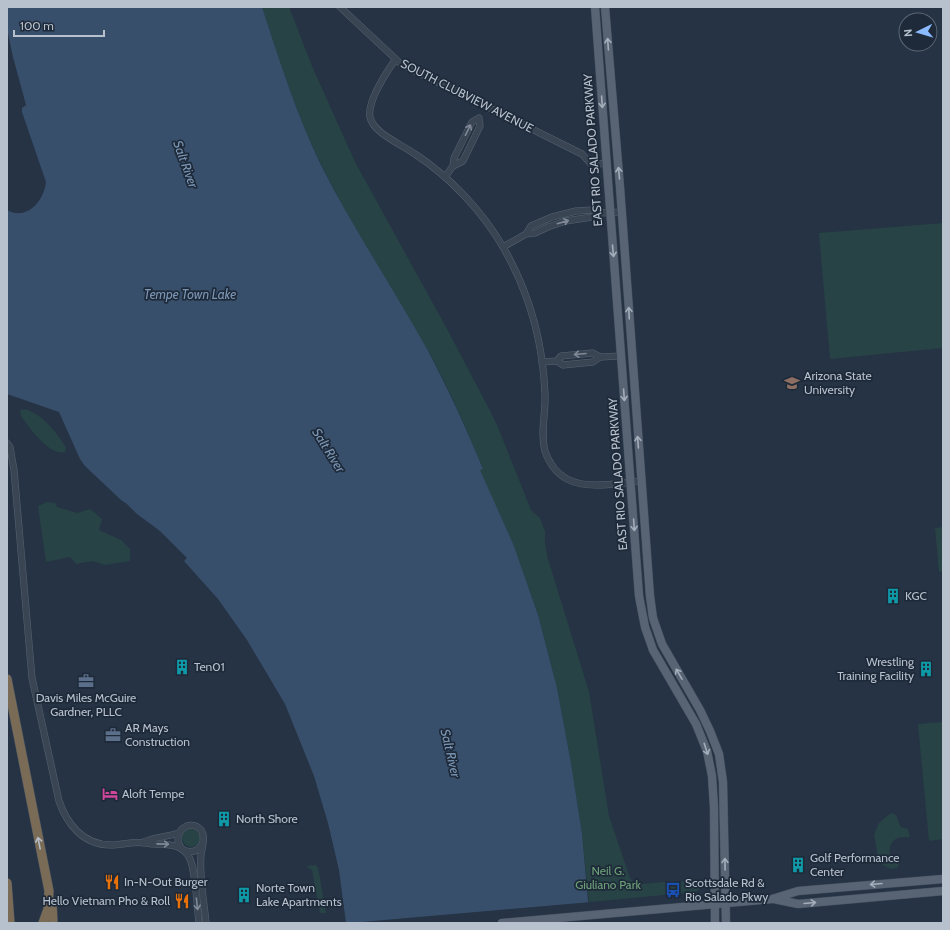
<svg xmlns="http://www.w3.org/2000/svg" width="950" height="930" viewBox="0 0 950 930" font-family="Cabin,sans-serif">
  <rect width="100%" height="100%" fill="#253344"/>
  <g fill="#274345">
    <path d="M262 7H289L312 66 355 162 446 327 487 405 497 425 531 510 540 518 545 531V544L548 559 589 692 609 816 630 878 634 882 641 884 664 882 701 881 703 886 696 892 589 902 582 834 571 763 557 688 538 615 514 546 479 470 483 469C466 428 449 387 427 349 391 286 352 227 320 162 296 113 279 59 262 7Z"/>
    <polygon points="943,223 943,348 830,359 819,233"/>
    <path d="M22 409C39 410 57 433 65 446L66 449 65 452C50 457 28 426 21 416L20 411Z"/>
    <polygon points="47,502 55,503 57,507 77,513 90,509 102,519 99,530 121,540 130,549 130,561 105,565 92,561 76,564 70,557 46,562 38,506"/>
    <polygon points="943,527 943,571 939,572 935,528"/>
    <polygon points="943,722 943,839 929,841 918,724"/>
    <path d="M891 813C899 814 897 822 901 827L908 829 910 837C905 837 900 837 896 839 890 841 888 852 891 857 893 859 897 861 900 863L897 868 890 869 883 865 878 857 874 835 879 823Z"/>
    <circle cx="191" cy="838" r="9"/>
    <polygon points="316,865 318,868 326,913 320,913 312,870 307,867 307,866"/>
  </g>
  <path fill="#384f6c" d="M7 7H262C279 59 296 113 320 163 352 227 392 286 427 349 448 388 466 428 483 469L480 470 514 546 538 615 557 688 571 763 582 834 590 923H346L339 870 328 823 314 776 285 704 247 640 218 599 184 561 187 558 160 531 137 514 127 504 121 500 85 466 80 459 59 412 7 394V210C27 221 44 201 46 182L22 112V108L26 105 13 57 7 29Z"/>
  <polygon fill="#253344" points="591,902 592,923 350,923"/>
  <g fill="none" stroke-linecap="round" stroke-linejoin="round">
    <defs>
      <g id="minor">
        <polyline points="340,7 401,64 582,154 590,163 606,164"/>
        <path d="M395 60C386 73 367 101 370 117 373 133 401 144 415 154 450 177 482 211 503 247 529 292 543 343 545 394 546 412 540 433 545 451 549 463 556 473 567 479 587 490 619 483 641 481"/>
        <polyline points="445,177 453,166 454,158 472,122 479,118 480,126 463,161 453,166"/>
        <polyline points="599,213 622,212"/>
        <polyline points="503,247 526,234 535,233 548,227 566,221 592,217 599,213 592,210 576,211 552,217 531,226 526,234"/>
        <polyline points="600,357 621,356"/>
        <polyline points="542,362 557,361 563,365 593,362 600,357 593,353 561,356 557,361"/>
        <path d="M7 443 10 447 14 470 32 678 59 801C67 824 83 845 111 845 122 845 134 841 145 843 148 843 150 844 154 844 167 845 181 843 189 857 196 869 197 908 199 923"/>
        <path d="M144 842C154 837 167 837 179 833"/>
        <path d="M182 849C169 833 190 817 201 830 206 837 202 847 201 855 199 877 204 900 206 923"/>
        <path d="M183 850C191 853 198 852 202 844"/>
      </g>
      <g id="major">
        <polyline points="595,7 639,596 645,627 653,650 696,724 707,751 712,776 714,807 715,923"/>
        <polyline points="605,7 620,187 650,596 653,618 662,644 700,710 710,731 719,754 723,782 726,923"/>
        <polyline points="774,899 798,904 943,891"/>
        <polyline points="502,923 772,899 798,891 943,879"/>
      </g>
      <g id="highway">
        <polyline points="7,679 49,891 48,909 43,923"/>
        <polyline points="7,883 10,923"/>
        <polyline points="52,902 53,923"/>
      </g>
    </defs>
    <use href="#minor" stroke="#586371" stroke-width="7"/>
    <use href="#major" stroke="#434e5d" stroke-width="9"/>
    <use href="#highway" stroke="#44505e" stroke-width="10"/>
    <use href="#minor" stroke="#3a4554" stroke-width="6"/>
    <use href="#major" stroke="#586474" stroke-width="8"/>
    <use href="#highway" stroke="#7a6b56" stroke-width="9"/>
  </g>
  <defs><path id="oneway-shaft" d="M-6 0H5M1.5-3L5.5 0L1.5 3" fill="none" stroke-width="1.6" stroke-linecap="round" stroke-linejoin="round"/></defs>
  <g stroke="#a4aebb">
    <use href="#oneway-shaft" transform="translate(608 44) rotate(-94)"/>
    <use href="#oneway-shaft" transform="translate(602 102) rotate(86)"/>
    <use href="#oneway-shaft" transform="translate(619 173) rotate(-95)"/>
    <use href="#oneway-shaft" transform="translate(613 251) rotate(85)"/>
    <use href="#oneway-shaft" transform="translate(629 313) rotate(-93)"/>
    <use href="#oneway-shaft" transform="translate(624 395) rotate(86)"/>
    <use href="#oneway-shaft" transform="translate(638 442) rotate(-94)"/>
    <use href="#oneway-shaft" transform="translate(634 525) rotate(86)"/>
    <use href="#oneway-shaft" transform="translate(679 674) rotate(-120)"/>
    <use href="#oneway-shaft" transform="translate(706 749) rotate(72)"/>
    <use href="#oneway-shaft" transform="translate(725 864) rotate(-91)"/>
    <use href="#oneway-shaft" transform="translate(876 884) rotate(175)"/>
    <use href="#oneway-shaft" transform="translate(810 903) rotate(-5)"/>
  </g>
  <g stroke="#7f8997">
    <use href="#oneway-shaft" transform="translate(468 130) rotate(-64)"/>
    <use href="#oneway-shaft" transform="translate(563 222) rotate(-16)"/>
    <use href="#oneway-shaft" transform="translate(580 354) rotate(175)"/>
    <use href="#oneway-shaft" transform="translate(163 844) rotate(1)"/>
    <use href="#oneway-shaft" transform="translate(197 904) rotate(84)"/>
  </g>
  <use stroke="#b4bcc7" href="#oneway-shaft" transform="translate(39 843) rotate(-101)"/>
  <defs>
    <symbol id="university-bare" viewBox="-9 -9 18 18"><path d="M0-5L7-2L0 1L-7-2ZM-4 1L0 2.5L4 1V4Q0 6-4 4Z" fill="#8d6e63" stroke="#1e2a39" stroke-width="2.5" paint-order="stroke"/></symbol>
    <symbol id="building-bare" viewBox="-9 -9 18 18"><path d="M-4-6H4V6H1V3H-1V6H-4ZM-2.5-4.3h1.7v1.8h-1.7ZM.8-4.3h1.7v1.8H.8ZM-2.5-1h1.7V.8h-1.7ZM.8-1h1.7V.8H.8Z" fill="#0f9aa8" stroke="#1e2a39" stroke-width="2.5" paint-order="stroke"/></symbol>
    <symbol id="office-bare" viewBox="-9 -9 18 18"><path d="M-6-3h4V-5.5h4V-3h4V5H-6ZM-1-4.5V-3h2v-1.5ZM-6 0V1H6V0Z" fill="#5c6f8a" stroke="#1e2a39" stroke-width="2.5" paint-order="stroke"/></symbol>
    <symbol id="hotel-bare" viewBox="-9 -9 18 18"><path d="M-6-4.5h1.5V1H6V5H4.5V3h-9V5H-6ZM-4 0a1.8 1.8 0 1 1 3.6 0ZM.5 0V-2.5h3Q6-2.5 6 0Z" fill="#d1479c" stroke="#1e2a39" stroke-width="2.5" paint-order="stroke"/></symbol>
    <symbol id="restaurant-bare" viewBox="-9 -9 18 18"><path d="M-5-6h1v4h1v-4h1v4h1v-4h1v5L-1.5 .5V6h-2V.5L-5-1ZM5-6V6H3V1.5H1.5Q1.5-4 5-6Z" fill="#e8710a" stroke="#1e2a39" stroke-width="2.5" paint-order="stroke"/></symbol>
    <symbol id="bus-bare" viewBox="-9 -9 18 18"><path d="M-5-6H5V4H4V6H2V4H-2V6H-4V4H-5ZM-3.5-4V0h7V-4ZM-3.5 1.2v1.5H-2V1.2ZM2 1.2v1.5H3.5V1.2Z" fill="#1a4fb4" stroke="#1e2a39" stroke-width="2.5" paint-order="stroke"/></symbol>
  </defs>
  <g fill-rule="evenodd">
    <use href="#university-bare" x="781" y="372" width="22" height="22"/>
    <use href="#building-bare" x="882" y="585" width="22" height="22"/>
    <use href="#building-bare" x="171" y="656" width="22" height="22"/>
    <use href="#building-bare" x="915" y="658" width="22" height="22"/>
    <use href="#office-bare" x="75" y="670" width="22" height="22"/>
    <use href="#office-bare" x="102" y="724" width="22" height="22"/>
    <use href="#hotel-bare" x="99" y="783" width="22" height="22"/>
    <use href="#building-bare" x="213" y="808" width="22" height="22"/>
    <use href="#building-bare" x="787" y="854" width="22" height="22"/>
    <use href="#restaurant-bare" x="101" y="871" width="22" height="22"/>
    <use href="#bus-bare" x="662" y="879" width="22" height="22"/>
    <use href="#building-bare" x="233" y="884" width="22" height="22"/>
    <use href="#restaurant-bare" x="171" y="890" width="22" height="22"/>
  </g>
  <g text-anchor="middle" stroke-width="3.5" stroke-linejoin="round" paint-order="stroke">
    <g font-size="12" fill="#b7c0cd" stroke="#1e2a39">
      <text transform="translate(467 96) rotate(27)" y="4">SOUTH CLUBVIEW AVENUE</text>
      <text transform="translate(593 150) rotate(-94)" y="4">EAST RIO SALADO PARKWAY</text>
      <text transform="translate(618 474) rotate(-94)" y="4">EAST RIO SALADO PARKWAY</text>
    </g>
    <g font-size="12" fill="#b7c0cd" stroke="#1e2a39" text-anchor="start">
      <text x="804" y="380">Arizona State<tspan x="804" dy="14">University</tspan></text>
      <text x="905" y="600">KGC</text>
      <text x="914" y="666" text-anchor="end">Wrestling<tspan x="914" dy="14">Training Facility</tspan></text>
      <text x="194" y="671">Ten01</text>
      <text x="86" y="702" text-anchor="middle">Davis Miles McGuire<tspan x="86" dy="14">Gardner, PLLC</tspan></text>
      <text x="125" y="732">AR Mays<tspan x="125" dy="14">Construction</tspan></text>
      <text x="122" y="798">Aloft Tempe</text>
      <text x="236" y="823">North Shore</text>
      <text x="810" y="862">Golf Performance<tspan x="810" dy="14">Center</tspan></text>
      <text x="124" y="886">In-N-Out Burger</text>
      <text x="685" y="887">Scottsdale Rd &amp;<tspan x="685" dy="14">Rio Salado Pkwy</tspan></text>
      <text x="256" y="892">Norte Town<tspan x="256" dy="14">Lake Apartments</tspan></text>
      <text x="170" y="905" text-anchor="end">Hello Vietnam Pho &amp; Roll</text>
    </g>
    <g font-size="12" fill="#6da077" stroke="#1e2a39">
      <text x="608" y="875">Neil G.<tspan x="608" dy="14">Giuliano Park</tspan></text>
    </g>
    <g font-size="13" font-style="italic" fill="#7c97b6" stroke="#1e2a39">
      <text transform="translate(186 164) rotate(70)" y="5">Salt River</text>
      <text x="190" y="299">Tempe Town Lake</text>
      <text transform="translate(329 450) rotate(58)" y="5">Salt River</text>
      <text transform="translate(451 753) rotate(77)" y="5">Salt River</text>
    </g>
  </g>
  <rect width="950" height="930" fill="none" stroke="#b7c0cd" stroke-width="16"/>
  <g transform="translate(918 32) rotate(265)"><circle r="19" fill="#1e2a39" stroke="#5b6674"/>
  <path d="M0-3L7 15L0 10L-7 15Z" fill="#8bbaff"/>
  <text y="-6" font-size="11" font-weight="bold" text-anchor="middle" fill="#b7c0cd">N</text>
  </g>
  <path d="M14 30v6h90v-6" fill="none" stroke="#b7c0cd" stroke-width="2"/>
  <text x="20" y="30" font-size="12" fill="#b7c0cd" stroke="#1e2a39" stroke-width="3" paint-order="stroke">100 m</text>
</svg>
